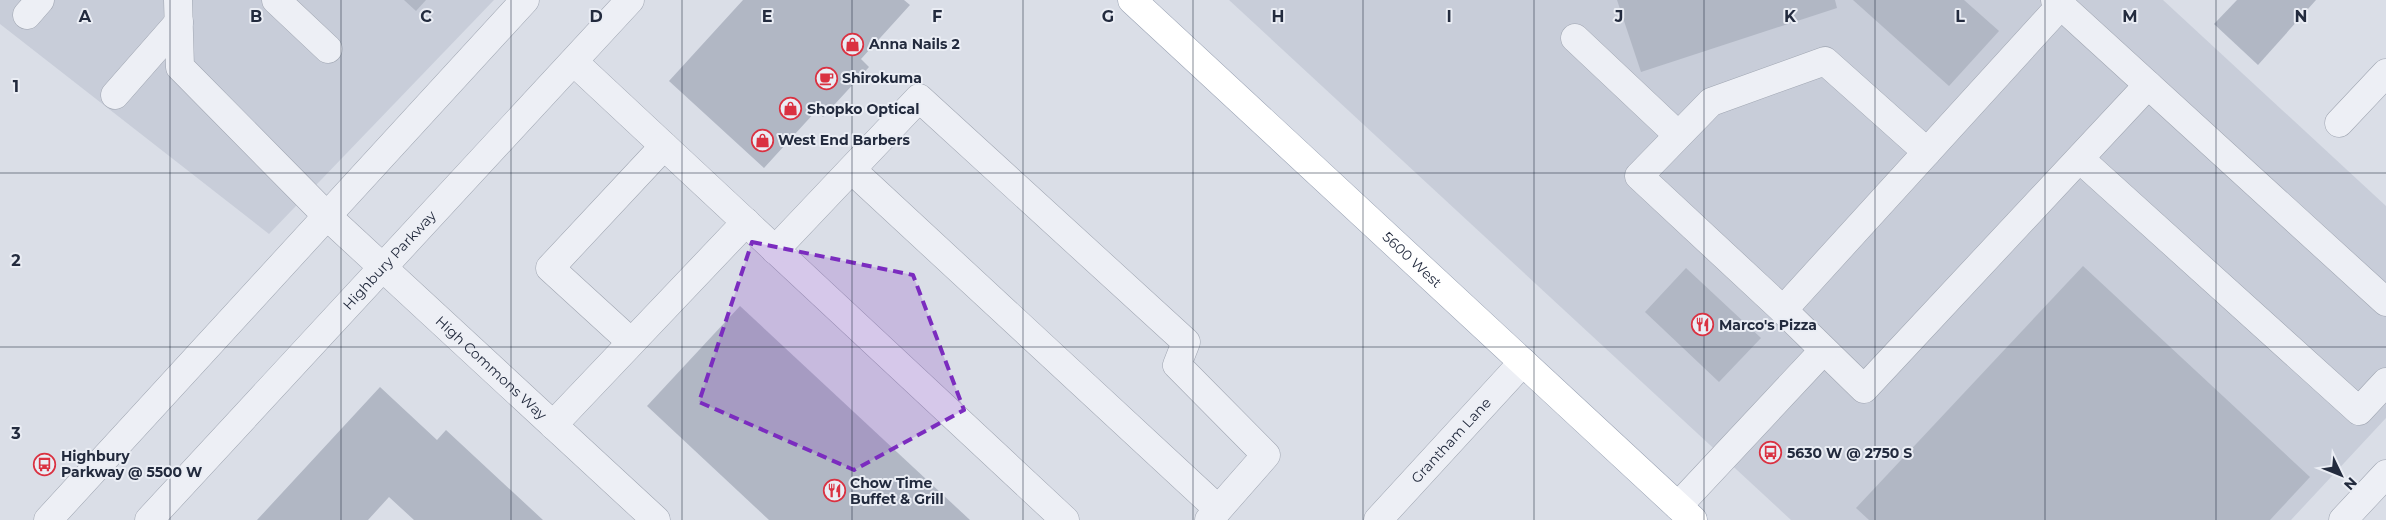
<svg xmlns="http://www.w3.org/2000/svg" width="2386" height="520" viewBox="0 0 2386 520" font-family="Montserrat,sans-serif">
  <rect width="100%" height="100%" fill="#dadee7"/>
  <g fill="#c8cdd9">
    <polygon points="0,0 494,0 269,234 0,24"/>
    <polygon points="1229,0 2163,0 2386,206 2386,418 2291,520 1791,520"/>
  </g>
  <g fill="#b1b7c4">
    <polygon points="404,0 426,0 416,11"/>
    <polygon points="743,0 904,0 910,5 861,59 869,67 823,117 816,111 764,168 669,81"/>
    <polygon points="1617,0 1835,0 1837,8 1641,72"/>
    <polygon points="1853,0 1964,0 1999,31 1949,86"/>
    <polygon points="2237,0 2316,0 2258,65 2214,24"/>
    <polygon points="2083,266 2310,477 2270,520 1869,520 1856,508"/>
    <polygon points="1686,268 1761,338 1719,382 1645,312"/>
    <polygon points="740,306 970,520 769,520 647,406"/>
    <polygon points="380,387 437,440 446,430 543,520 414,520 389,497 368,520 257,520"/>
  </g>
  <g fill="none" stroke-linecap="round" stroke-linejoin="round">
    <defs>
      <g id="minor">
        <path id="s1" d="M178 0 180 67 327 216 656 520"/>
        <polyline points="276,0 328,49"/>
        <polyline points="2055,0 2386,302"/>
        <polyline points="2061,5 1783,310 1864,389 2148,85"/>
        <polyline points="27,15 40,0"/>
        <polyline points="1575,38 1678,135"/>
        <polyline points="574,62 1065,520"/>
        <polyline points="115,95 179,22"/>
        <polyline points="2339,123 2386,73"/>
        <polyline points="2080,159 2359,411 2386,382"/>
        <polyline points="852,170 1218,509"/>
        <polyline points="775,250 919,98 1186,342 1177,365 1266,455 1209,520"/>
        <polyline points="1783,310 1639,176 1711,102 1825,61 1927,152"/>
        <polyline points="631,342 550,268 664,146"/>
        <polyline points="553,425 746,222"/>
        <polyline points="1678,506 1823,351"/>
        <polyline points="48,520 525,0"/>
        <path id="s2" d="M149 520 630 0"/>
        <path id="s3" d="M1378 520 1523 362"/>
        <polyline points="2343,520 2386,474"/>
      </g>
      <g id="major">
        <path id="s4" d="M1132 0 1693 520"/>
      </g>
    </defs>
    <use href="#minor" stroke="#9fa5b1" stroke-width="29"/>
    <use href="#major" stroke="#99a2b3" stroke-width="29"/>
    <use href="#minor" stroke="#edeff5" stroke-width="28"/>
    <use href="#major" stroke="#fff" stroke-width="28"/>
  </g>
  <path fill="#7b2cbf" fill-opacity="0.2" stroke="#7b2cbf" stroke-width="4" stroke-dasharray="10 6" stroke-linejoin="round" d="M752 242 913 275 964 410 854 470 699 402Z"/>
  <path fill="none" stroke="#232b3e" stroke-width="1" stroke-opacity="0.55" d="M170 0V520M341 0V520M511 0V520M682 0V520M852 0V520M1023 0V520M1193 0V520M1363 0V520M1534 0V520M1704 0V520M1875 0V520M2045 0V520M2216 0V520M0 173H2386M0 347H2386"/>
  <defs>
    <symbol id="shop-ring" viewBox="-11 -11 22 22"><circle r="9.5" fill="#eaedf4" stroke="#da3141" stroke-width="1.5"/><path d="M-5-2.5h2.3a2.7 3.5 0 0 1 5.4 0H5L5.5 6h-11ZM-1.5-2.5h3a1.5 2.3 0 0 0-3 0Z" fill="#da3141"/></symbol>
    <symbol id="cafe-ring" viewBox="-11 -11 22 22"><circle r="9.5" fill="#eaedf4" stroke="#da3141" stroke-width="1.5"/><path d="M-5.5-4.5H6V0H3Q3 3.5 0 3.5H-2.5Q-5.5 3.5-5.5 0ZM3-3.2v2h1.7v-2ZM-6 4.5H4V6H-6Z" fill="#da3141"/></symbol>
    <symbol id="restaurant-ring" viewBox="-11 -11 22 22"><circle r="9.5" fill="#eaedf4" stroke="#da3141" stroke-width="1.5"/><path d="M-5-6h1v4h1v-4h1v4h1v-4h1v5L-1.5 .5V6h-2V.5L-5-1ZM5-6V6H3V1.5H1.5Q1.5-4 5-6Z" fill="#da3141"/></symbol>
    <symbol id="bus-ring" viewBox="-11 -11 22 22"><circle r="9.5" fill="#eaedf4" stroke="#da3141" stroke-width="1.5"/><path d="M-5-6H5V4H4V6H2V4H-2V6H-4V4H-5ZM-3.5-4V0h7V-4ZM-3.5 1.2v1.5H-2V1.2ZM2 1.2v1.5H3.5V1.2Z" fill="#da3141"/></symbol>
  </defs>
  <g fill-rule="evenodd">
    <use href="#shop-ring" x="840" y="32" width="25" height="25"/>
    <use href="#cafe-ring" x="814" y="66" width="25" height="25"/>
    <use href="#shop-ring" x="778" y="96" width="25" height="25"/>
    <use href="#shop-ring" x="750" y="128" width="25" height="25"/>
    <use href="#restaurant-ring" x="1690" y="312" width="25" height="25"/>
    <use href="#bus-ring" x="1758" y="440" width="25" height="25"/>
    <use href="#bus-ring" x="32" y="452" width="25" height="25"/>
    <use href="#restaurant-ring" x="822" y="478" width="25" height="25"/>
  </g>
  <g text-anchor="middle" stroke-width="4" stroke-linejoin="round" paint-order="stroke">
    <g font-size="14" font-weight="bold" fill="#232b3e" stroke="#eaedf4" text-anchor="start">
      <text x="869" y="49">Anna Nails 2</text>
      <text x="842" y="83">Shirokuma</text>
      <text x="807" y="114">Shopko Optical</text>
      <text x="778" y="145">West End Barbers</text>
      <text x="1719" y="330">Marco's Pizza</text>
      <text x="1787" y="458">5630 W @ 2750 S</text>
      <text x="61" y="461">Highbury<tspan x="61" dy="16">Parkway @ 5500 W</tspan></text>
      <text x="850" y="488">Chow Time<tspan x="850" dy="16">Buffet &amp; Grill</tspan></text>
    </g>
    <g font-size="14" fill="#232b3e" stroke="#eaedf4">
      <text dy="5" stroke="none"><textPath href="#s2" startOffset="354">Highbury Parkway</textPath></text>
      <text dy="5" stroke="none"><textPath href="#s4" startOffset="382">5600 West</textPath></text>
      <text dy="5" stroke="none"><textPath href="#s1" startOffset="500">High Commons Way</textPath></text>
      <text dy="5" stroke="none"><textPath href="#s3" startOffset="108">Grantham Lane</textPath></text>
    </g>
  </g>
  <g font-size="16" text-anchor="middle" font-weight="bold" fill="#232b3e" stroke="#eaedf4" stroke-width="4" stroke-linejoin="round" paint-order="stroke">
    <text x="85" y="22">A</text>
    <text x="256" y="22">B</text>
    <text x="426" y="22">C</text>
    <text x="596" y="22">D</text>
    <text x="767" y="22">E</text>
    <text x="937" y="22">F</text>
    <text x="1108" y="22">G</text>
    <text x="1278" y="22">H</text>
    <text x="1449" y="22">I</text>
    <text x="1619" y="22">J</text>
    <text x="1790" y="22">K</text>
    <text x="1960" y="22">L</text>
    <text x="2130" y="22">M</text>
    <text x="2301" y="22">N</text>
    <text x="16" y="92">1</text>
    <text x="16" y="266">2</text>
    <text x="16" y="439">3</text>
  </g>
  <g transform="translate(2341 475) rotate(133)" stroke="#eaedf4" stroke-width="4" paint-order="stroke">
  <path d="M0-4L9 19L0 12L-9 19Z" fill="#232b3e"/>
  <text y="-8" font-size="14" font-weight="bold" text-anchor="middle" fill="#232b3e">N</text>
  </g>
</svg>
